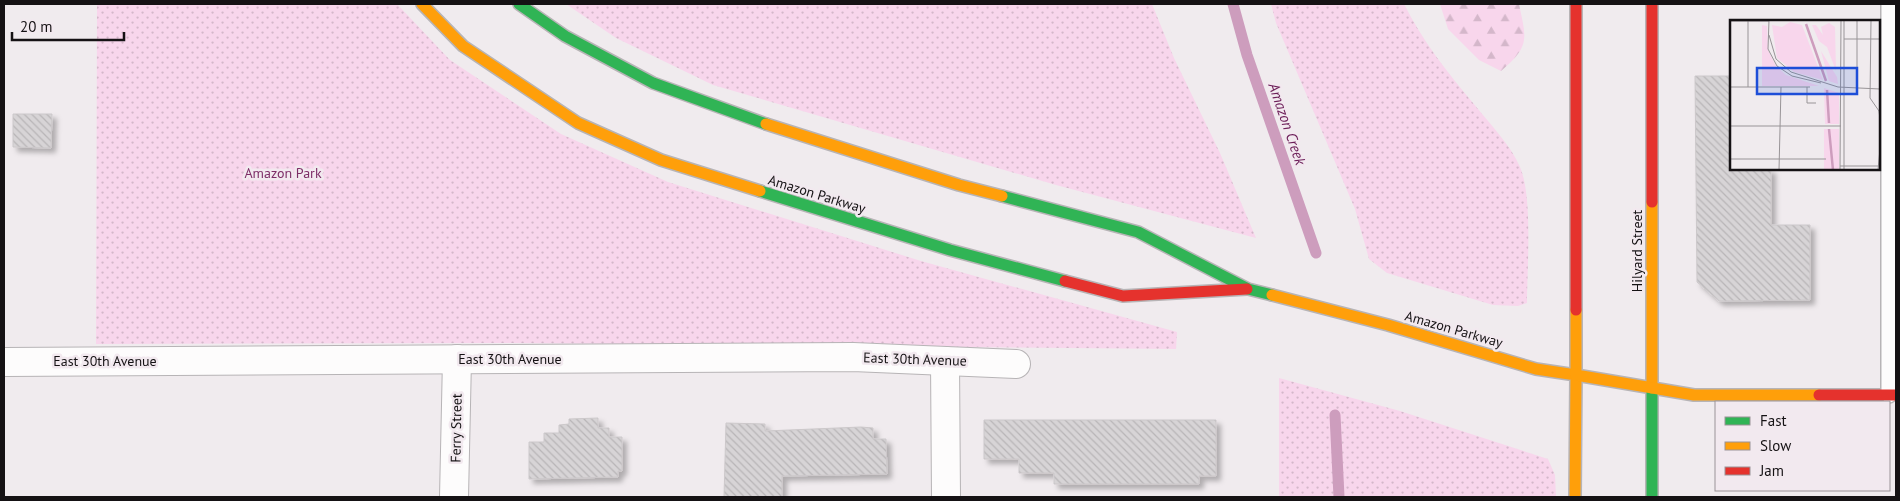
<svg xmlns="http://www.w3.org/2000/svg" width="1900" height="501" viewBox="0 0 1900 501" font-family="'PT Sans',sans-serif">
  <defs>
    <pattern id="grass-dots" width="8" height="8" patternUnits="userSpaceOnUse" patternTransform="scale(1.25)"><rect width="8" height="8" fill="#f8d6ec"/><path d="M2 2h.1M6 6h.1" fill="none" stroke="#d4b7ca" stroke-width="1.8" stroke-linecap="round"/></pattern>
    <pattern id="forest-firs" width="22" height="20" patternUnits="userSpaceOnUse" patternTransform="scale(1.25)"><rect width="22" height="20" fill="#f8d6ec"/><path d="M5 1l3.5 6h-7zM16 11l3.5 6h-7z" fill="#d4b7ca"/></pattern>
    <pattern id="building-back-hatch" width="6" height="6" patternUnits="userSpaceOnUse" patternTransform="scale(1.25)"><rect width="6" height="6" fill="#d7d4d6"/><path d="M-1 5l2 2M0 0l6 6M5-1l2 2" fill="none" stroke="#b8b5b7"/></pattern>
    <filter id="shadow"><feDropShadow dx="4.5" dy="4.5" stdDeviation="2.5" flood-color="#0004"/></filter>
  </defs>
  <rect width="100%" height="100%" fill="#f0ebee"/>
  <g fill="url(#grass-dots)">
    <polygon points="97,4 397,4 450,60 561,134 668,182 921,261 1177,332 1176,349 512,343 96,344"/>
    <polygon points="566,4 1152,4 1174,58 1220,153 1256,238 1056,185 713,85 616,38"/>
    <path d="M1271 4H1404C1422 40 1447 72 1473 103 1489 123 1510 144 1520 167 1533 197 1527 269 1527 303L1518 306 1493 305 1387 273 1369 259 1355 209 1276 23Z"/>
    <polygon points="1279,378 1400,411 1548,459 1555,475 1556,497 1279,497"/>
  </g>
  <path fill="url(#forest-firs)" d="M1440 4H1519C1526 38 1531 46 1501 71L1479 60 1448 29Z"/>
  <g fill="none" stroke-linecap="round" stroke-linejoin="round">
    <g stroke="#cd9dbd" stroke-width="11">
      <polyline points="1233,4 1247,55 1316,253"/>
      <polyline points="1335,415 1339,497"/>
    </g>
  </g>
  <g fill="url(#building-back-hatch)" stroke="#ccc8ca" filter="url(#shadow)">
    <polygon points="1695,76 1731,76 1731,169 1771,169 1771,225 1810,225 1810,300 1719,301 1697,282"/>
    <polygon points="13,114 52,114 51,148 13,147"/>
    <polygon points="598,418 598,428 609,428 609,437 622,437 622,471 618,471 618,477 529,479 529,442 544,442 544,433 559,433 559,425 569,424 569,419"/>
    <polygon points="984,420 1216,420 1216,476 1199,476 1199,484 1054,484 1054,473 1019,473 1019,459 984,459"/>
    <polygon points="726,423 765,424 765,431 861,427 873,428 873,439 886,439 887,474 782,476 782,497 724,497"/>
  </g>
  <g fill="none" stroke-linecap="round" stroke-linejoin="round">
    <defs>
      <polyline id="lane" points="1889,395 1889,4"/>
      <g id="street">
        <polyline points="945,361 946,497"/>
        <polyline points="4,362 853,357 1016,364"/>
        <polyline points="454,497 457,359"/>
      </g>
      <g id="fast">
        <polyline points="519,4 565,36 653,83 766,124"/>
        <polyline points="760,191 950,250 1065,281"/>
        <polyline points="1002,196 1138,232 1248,289 1272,295"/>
        <polyline points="1652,388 1652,497"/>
      </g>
      <g id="slow">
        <polyline points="422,4 463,46 578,123 661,160 760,191"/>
        <polyline points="766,124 959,185 1002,196"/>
        <polyline points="1652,202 1652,388"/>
        <polyline points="1272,295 1388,325 1536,369 1576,375 1575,497"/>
        <polyline points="1576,310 1576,375 1694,395 1819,395"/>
      </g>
      <g id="jam">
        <polyline points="1576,4 1576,310"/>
        <polyline points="1652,4 1652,202"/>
        <polyline points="1065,281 1123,296 1247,289"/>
        <polyline points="1819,395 1896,395"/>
      </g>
    </defs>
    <use href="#lane" stroke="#b7b4b6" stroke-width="18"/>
    <use href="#street" stroke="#b7b4b6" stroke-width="30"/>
    <use href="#fast" stroke="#b7b4b6" stroke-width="14"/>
    <use href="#slow" stroke="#b7b4b6" stroke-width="14"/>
    <use href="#jam" stroke="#b7b4b6" stroke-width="14"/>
    <use href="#lane" stroke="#fdfcfc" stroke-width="15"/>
    <use href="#street" stroke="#fdfcfc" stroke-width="28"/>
    <use href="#fast" stroke="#30b455" stroke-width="11"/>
    <use href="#slow" stroke="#ff9f0a" stroke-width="11"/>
    <use href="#jam" stroke="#e5322d" stroke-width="11"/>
  </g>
  <g text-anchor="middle" stroke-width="5" stroke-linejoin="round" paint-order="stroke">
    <g font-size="14" fill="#7d2e67" stroke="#f2e9ef">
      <text x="283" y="178">Amazon Park</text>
    </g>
    <g font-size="14" fill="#151214" stroke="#f2e9ef">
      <text transform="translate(817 194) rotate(17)" y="5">Amazon Parkway</text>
      <text transform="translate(1637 251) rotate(-90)" y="5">Hilyard Street</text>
      <text transform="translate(1454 329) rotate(16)" y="5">Amazon Parkway</text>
      <text x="510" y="364">East 30th Avenue</text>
      <text transform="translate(915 359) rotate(2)" y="5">East 30th Avenue</text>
      <text x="105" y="366">East 30th Avenue</text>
      <text transform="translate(456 428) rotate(-89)" y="5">Ferry Street</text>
    </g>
    <g font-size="15" font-style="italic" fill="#6d1f59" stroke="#f2e9ef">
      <text transform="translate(1287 124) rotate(71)" y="5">Amazon Creek</text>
    </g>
  </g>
  <g transform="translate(1730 20)">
    <rect width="150" height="150" fill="#f0ebee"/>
    <path d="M60 2 72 5 93 60 64 52 47 38 42 5 52 7ZM32 5 37 6 38 30 46 46 56 55 89 66H32ZM91 31 107 57 108 64 99 61ZM94 68 109 73V104H95ZM94 109H109V150H94Z" fill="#f8d6ec"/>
    <path d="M99 3 105 7 106 51 97 27 89 21 82 5H86L93 15 91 7Z" fill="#f8d6ec"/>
    <path fill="none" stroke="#cd9dbd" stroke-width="2.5" d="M76 4 96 61M97 70 99 103M99 109 103 150"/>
    <path fill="none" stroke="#989497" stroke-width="1" d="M39 0 38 29 47 46 62 56 91 63M141 0 140 78 149 91 150 99M0 1H39M39 15 46 39 61 52 108 67 150 69M114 19H150M0 67H80M18 67V0M77 67V83H86M127 69V0M0 106H111M0 139H96M110 146H150M49 150 51 67M110 150 111 0M114 150V0M148 150 150 129"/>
    <path fill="#1d4ed8" fill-opacity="0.15" stroke="#1d4ed8" stroke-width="2.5" d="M27 48H127V74H27Z"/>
    <rect width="150" height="150" fill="none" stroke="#151214" stroke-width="2.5"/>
  </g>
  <rect width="1900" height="501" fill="none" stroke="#151214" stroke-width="10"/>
  <rect x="1715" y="401" width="175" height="90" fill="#f2e9ef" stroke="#9a9397"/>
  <rect x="1725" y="417" width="25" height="8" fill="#30b455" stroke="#9a9397"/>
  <text x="1760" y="426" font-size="15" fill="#151214">Fast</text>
  <rect x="1725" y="442" width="25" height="8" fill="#ff9f0a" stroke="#9a9397"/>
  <text x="1760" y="451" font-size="15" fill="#151214">Slow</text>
  <rect x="1725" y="467" width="25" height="8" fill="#e5322d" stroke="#9a9397"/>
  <text x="1760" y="476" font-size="15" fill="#151214">Jam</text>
  <path d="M12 32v8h112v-8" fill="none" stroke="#151214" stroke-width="2.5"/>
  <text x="20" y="32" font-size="15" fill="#151214" stroke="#f2e9ef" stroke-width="4" paint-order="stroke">20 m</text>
</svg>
